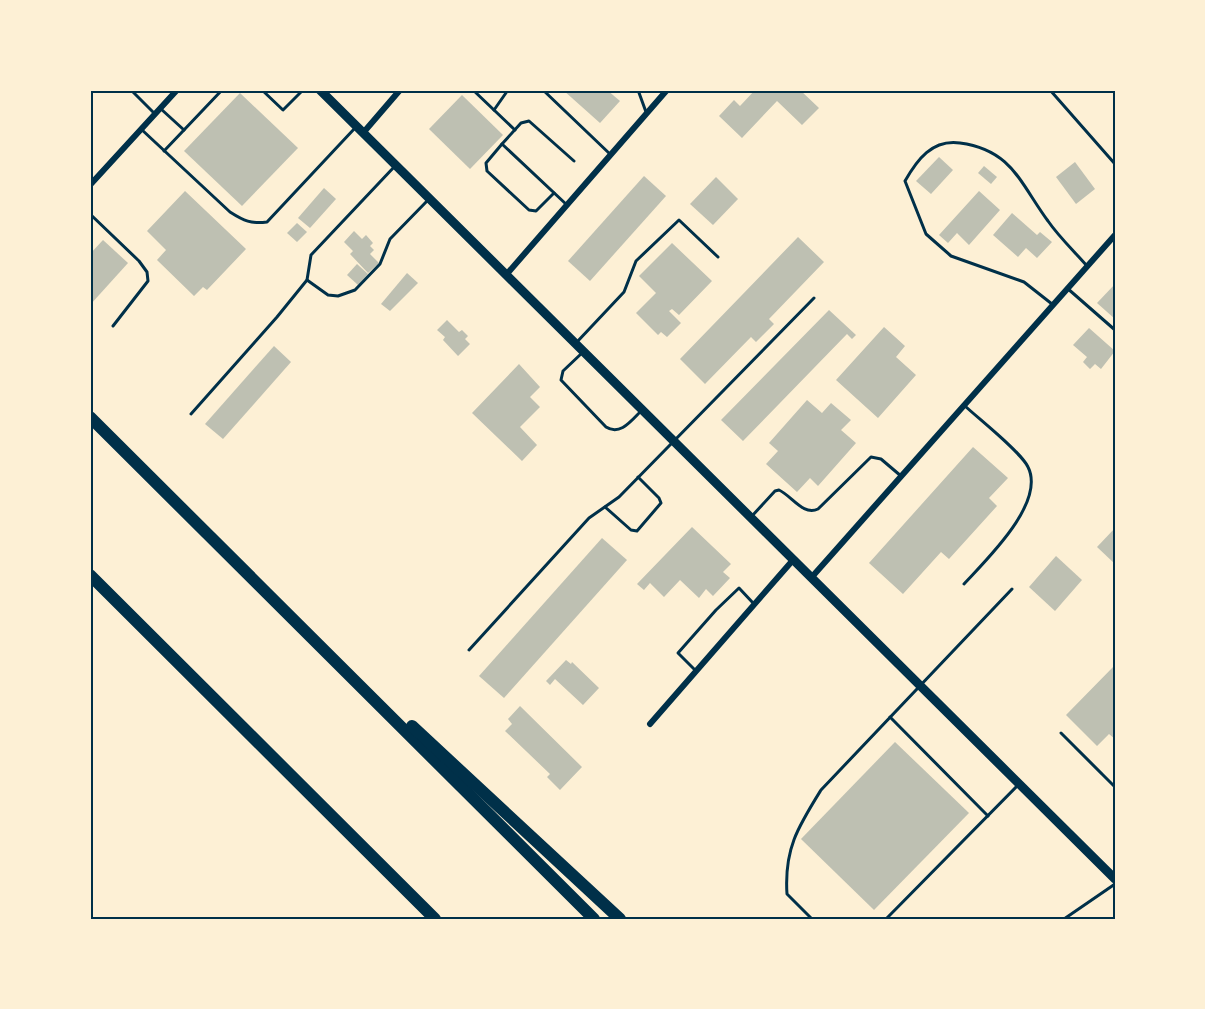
<svg xmlns="http://www.w3.org/2000/svg" width="1205" height="1009" viewBox="0 0 1205 1009" font-family="Signika,sans-serif">
  <rect width="100%" height="100%" fill="#fdf0d5"/>
  <g fill="#bec0b2">
    <polygon points="563,90 607,90 620,101 600,123"/>
    <polygon points="755,90 800,90 819,108 802,125 777,101 742,138 719,116 734,100 740,106"/>
    <polygon points="240,93 298,148 242,206 184,151"/>
    <polygon points="462,95 503,135 470,169 429,129"/>
    <polygon points="939,157 953,170 931,194 916,181"/>
    <polygon points="1075,162 1095,189 1076,204 1056,177"/>
    <polygon points="984,166 997,177 991,184 978,173"/>
    <polygon points="644,176 666,196 590,281 568,261"/>
    <polygon points="716,177 738,199 713,225 690,204"/>
    <polygon points="324,188 336,199 310,228 298,218"/>
    <polygon points="185,191 246,249 207,290 203,287 194,296 157,260 166,250 147,231"/>
    <polygon points="979,191 1000,210 969,245 957,233 948,243 939,235"/>
    <polygon points="1012,213 1037,235 1040,232 1052,242 1037,258 1026,248 1018,257 993,235"/>
    <polygon points="297,223 307,232 297,242 287,233"/>
    <polygon points="354,231 362,239 366,235 373,243 370,246 374,250 370,254 379,263 368,273 350,254 353,251 344,242"/>
    <polygon points="798,237 824,262 769,319 774,324 756,342 751,337 705,384 680,359"/>
    <polygon points="103,240 128,263 90,305 90,254"/>
    <polygon points="672,243 712,281 679,315 672,309 669,311 681,323 667,337 661,332 658,335 636,313 656,293 639,276"/>
    <polygon points="357,264 368,274 358,285 347,275"/>
    <polygon points="407,273 418,283 390,311 381,304"/>
    <polygon points="1115,284 1115,319 1097,303"/>
    <polygon points="829,310 856,335 852,339 847,334 743,441 721,420"/>
    <polygon points="447,320 459,332 462,330 468,336 465,339 470,344 458,356 443,340 445,337 437,330"/>
    <polygon points="884,327 905,346 896,357 916,375 878,418 836,380"/>
    <polygon points="1089,328 1115,351 1101,369 1095,364 1090,369 1083,362 1087,357 1073,345"/>
    <polygon points="274,346 291,362 223,439 205,424"/>
    <polygon points="519,364 540,387 530,397 540,407 520,427 537,445 522,461 472,413"/>
    <polygon points="807,400 822,413 831,403 851,420 841,430 856,443 818,486 810,478 797,492 766,464 778,451 769,443"/>
    <polygon points="973,447 1008,478 989,498 997,506 949,559 941,552 903,594 869,563"/>
    <polygon points="692,527 731,564 723,572 730,578 713,596 706,589 699,598 680,580 664,597 650,583 644,590 637,584"/>
    <polygon points="1115,528 1115,564 1097,547"/>
    <polygon points="602,538 627,560 504,698 479,676"/>
    <polygon points="1056,556 1082,580 1055,611 1029,587"/>
    <polygon points="566,660 571,664 572,662 599,688 583,705 555,679 550,685 546,681"/>
    <polygon points="1115,665 1115,739 1109,734 1097,746 1066,715"/>
    <polygon points="520,706 582,767 560,790 547,777 550,774 505,731 512,724 508,719"/>
    <polygon points="895,742 969,813 874,910 801,839"/>
  </g>
  <g fill="none" stroke-linecap="round" stroke-linejoin="round">
    <g stroke="#003049" stroke-width="3">
      <polyline points="131,90 154,113"/>
      <polyline points="262,90 283,110 303,90"/>
      <polyline points="473,90 515,130"/>
      <polyline points="543,90 611,155"/>
      <polyline points="638,90 646,112"/>
      <polyline points="1050,90 1115,164"/>
      <polyline points="161,109 184,130"/>
      <polyline points="494,110 508,90"/>
      <path d="M141 129 230 212C244 221 251 224 267 222L355 128"/>
      <polyline points="502,144 486,163 487,171 529,210 536,211 554,193"/>
      <polyline points="164,151 222,90"/>
      <polyline points="567,205 502,144 521,123 529,121 574,161"/>
      <polyline points="90,214 139,261 147,272 148,281 113,326"/>
      <polyline points="307,280 328,295 338,296 355,290 380,264 390,239 428,200"/>
      <polyline points="1067,288 1115,330"/>
      <path d="M1052 304 1024 282 951 256 926 234 905 181C917 160 932 139 960 143 1012 150 1020 183 1048 221 1059 237 1074 251 1087 266"/>
      <polyline points="576,343 624,292 636,261 679,220 718,257"/>
      <path d="M582 353 563 371 561 380 606 427C620 436 631 421 641 411"/>
      <polyline points="191,414 277,317 307,280 311,255 395,166"/>
      <polyline points="605,507 631,530 637,531 661,503 659,498 638,477"/>
      <path d="M752 516 775 491 779 490C792 496 803 516 818 509L871 457 881 459 901 476"/>
      <path d="M964 584C986 560 1046 503 1028 467 1021 452 979 419 965 406"/>
      <polyline points="469,650 589,518 619,497 814,298"/>
      <polyline points="695,670 678,653 716,610 739,588 754,604"/>
      <polyline points="890,717 988,816"/>
      <polyline points="1061,733 1115,787"/>
      <path d="M812 919 787 894C784 849 798 827 821 790L1012 589"/>
      <polyline points="886,919 1018,785"/>
      <polyline points="1064,919 1115,884"/>
    </g>
    <g stroke="#003049" stroke-width="6">
      <polyline points="363,133 400,90"/>
      <polyline points="90,185 177,90"/>
      <polyline points="506,275 667,90"/>
      <polyline points="811,578 1115,235"/>
      <polyline points="650,724 793,560"/>
    </g>
    <polyline stroke="#003049" stroke-width="9" points="320,90 1115,879"/>
    <g stroke="#003049" stroke-width="12">
      <polyline points="90,417 594,919"/>
      <polyline points="90,575 435,919"/>
      <polyline points="412,726 620,919"/>
    </g>
  </g>
  <rect width="1205" height="1009" fill="none" stroke="#fdf0d5" stroke-width="183"/>
  <rect x="92" y="92" width="1022" height="826" fill="none" stroke="#003049" stroke-width="2"/>
</svg>
